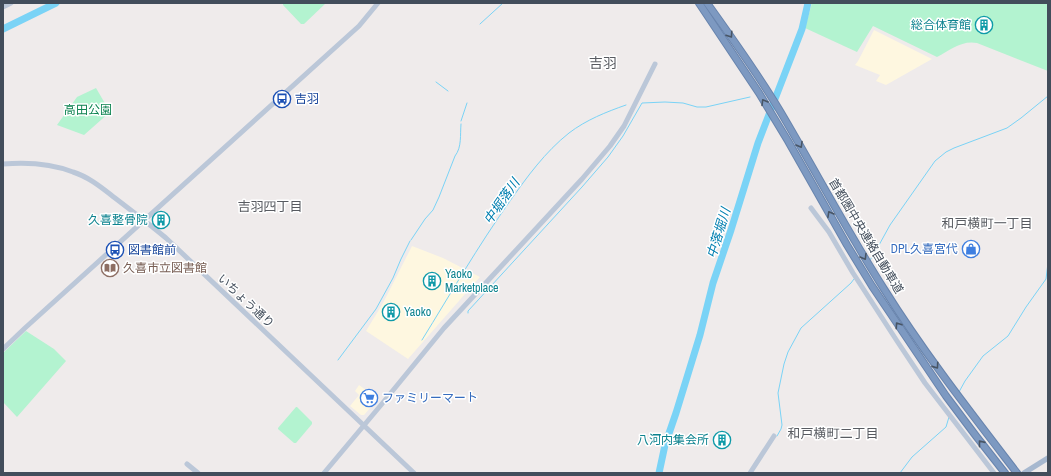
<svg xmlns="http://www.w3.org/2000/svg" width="1051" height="476" viewBox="0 0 1051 476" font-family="'Archivo Narrow','Noto Sans JP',sans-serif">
  <rect width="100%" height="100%" fill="#efebeb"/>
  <g fill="#fef7e0">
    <polygon points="874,30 932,59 886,85 876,81 880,75 855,65 858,61"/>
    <polygon points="412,246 443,258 480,277 408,359 366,331 383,303"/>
    <polygon points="359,385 378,399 364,415 361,415 350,406 359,395 355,391"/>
  </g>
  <g fill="#b3f3d0">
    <polygon points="283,3 326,3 304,24 301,24 283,5"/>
    <path d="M812 3H1048V71L977 43C962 40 950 50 937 57L873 26 857 52 805 28Z"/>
    <polygon points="96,88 110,112 84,135 57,125 77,97"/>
    <polygon points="26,331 54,349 66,361 17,417 3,402 3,353"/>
    <polygon points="296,407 297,407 312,422 312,424 296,443 294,443 278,429 278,428"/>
  </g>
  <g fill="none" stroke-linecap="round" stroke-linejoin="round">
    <g stroke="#7ad3f6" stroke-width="1">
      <polyline points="480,24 503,3"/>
      <polyline points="436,82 448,91"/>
      <polyline points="461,121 467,103"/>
      <path d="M411 240 425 219 433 210 439 197 455 156C462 147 460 135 461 124"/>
      <polyline points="869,261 873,256 890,225 935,161 946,152 954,148 1007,128 1021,118 1048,96"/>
      <polyline points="468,313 468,311 582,187 608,157 623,136 642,103 665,102 683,103 697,107 706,107 750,97"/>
      <path d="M422 340C451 293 478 246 510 201 527 177 545 152 569 133 586 120 606 112 626 105"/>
      <polyline points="338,360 376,309 393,278 401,259 410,241"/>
      <polyline points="959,392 965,381 983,356 1008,336 1026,307 1046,279 1048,263"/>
      <polyline points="777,436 781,429 782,425 778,393 784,364 788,352 801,328 851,283 854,279"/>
      <polyline points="900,473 912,457 946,427 949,417"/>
    </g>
    <g stroke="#7ad3f6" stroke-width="7">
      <polyline points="3,29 56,3"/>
      <polyline points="659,473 665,445 676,413 700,335 713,283 731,230 758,143 802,29 808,3"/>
    </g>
    <defs>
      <g id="highway">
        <polyline points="699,3 759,93 788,141 847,245 872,286 946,396 976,436 1005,473"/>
        <path d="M707 3C732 38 758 74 780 111 815 170 847 231 884 289 924 353 971 413 1017 473"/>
      </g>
    </defs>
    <use href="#highway" stroke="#6884ad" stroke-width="8"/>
    <g stroke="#bbc7d8" stroke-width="5">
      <polyline points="3,7 11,3"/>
      <path d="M3 164C27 162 50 163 73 172 89 177 102 188 115 198 132 211 149 224 166 238L414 473"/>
      <polyline points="811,208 829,232 853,273 897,341 925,383 994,473"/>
      <polyline points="3,349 25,328 359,26 378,3"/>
      <polyline points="187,464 198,473"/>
      <polyline points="324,473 381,405 444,328 582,179 610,146 624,126 655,64"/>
      <polyline points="750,473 774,436"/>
    </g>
    <polyline stroke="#a7b8cf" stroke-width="5.5" points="1024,473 1048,458"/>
    <use href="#highway" stroke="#7d99c1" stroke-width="6"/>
  </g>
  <defs><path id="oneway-chevron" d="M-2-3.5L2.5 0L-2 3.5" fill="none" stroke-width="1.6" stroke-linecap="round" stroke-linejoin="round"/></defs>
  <g stroke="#485565">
    <use href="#oneway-chevron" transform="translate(730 35) rotate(56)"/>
    <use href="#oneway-chevron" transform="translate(764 102) rotate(-121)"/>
    <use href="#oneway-chevron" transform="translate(800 145) rotate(60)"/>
    <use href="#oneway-chevron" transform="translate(830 214) rotate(-119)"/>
    <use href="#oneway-chevron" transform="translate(864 257) rotate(59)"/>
    <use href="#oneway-chevron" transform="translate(898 325) rotate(-124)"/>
    <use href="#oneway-chevron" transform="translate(936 366) rotate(55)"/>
    <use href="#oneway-chevron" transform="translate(981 443) rotate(-129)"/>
  </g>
  <defs>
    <symbol id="building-ring" viewBox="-11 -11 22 22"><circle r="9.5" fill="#fff" stroke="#0f9aa8" stroke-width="1.5"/><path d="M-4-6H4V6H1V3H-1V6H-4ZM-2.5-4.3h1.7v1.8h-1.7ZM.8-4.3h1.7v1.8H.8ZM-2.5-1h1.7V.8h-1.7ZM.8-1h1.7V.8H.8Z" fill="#0f9aa8"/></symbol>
    <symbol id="bus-ring" viewBox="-11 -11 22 22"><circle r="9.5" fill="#fff" stroke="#1a4fb4" stroke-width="1.5"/><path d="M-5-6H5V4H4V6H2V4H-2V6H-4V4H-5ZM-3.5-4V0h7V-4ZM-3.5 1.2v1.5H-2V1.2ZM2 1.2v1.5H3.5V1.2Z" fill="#1a4fb4"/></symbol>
    <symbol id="shop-ring" viewBox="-11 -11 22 22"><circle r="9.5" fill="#fff" stroke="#3f7fe0" stroke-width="1.5"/><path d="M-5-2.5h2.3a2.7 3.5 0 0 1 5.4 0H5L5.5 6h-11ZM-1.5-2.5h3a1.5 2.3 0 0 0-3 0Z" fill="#3f7fe0"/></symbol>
    <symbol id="library-ring" viewBox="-11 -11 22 22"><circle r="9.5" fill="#fff" stroke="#8d6e63" stroke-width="1.5"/><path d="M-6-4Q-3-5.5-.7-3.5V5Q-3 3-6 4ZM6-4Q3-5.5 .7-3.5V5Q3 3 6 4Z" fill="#8d6e63"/></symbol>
    <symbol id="supermarket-ring" viewBox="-11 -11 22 22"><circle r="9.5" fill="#fff" stroke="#3f7fe0" stroke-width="1.5"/><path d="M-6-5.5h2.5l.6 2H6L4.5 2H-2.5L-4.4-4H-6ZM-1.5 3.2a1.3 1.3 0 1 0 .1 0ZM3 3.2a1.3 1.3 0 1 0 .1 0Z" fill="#3f7fe0"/></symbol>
  </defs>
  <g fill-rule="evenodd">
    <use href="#building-ring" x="974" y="15" width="20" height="20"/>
    <use href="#bus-ring" x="272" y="89" width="20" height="20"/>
    <use href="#building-ring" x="151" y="210" width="20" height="20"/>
    <use href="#shop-ring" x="961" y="239" width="20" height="20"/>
    <use href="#bus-ring" x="105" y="240" width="20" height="20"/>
    <use href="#library-ring" x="100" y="258" width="20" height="20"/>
    <use href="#building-ring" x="422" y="271" width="20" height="20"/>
    <use href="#building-ring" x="381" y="302" width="20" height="20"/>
    <use href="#supermarket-ring" x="359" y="388" width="20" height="20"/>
    <use href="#building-ring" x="712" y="430" width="20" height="20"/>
  </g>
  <g text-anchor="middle" stroke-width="3" stroke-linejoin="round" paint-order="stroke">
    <g font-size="12" fill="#0d838f" stroke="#fff" text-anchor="end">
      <text x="971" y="29">総合体育館</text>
      <text x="148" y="224">久喜整骨院</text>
      <text x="445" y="278" text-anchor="start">Yaoko<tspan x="445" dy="14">Marketplace</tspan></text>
      <text x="404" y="316" text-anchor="start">Yaoko</text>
      <text x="709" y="444">八河内集会所</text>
    </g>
    <g font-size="12" fill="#164399" stroke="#fff" text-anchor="start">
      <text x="295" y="103">吉羽</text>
      <text x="128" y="254">図書館前</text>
    </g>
    <g font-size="12" fill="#0c8350" stroke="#fff">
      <text x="88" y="114">高田公園</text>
    </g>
    <g font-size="12" fill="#424d5b" stroke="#fff">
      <text transform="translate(866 236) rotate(59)" y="4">首都圏中央連絡自動車道</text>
      <text transform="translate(246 301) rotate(43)" y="4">いちょう通り</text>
    </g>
    <g font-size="12" fill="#366cbe" stroke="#fff" text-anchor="end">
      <text x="958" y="253">DPL久喜宮代</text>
      <text x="382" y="402" text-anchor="start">ファミリーマート</text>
    </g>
    <g font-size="12" fill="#785e54" stroke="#fff" text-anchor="start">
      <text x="123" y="272">久喜市立図書館</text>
    </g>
    <g font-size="13" font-style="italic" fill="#007fb0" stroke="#fff">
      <text transform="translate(501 201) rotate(-55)" y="5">中堀落川</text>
      <text transform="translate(718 233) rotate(-73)" y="5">中落堀川</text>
    </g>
    <g font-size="13" fill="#585b61" stroke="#fff">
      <text x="270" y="211">吉羽四丁目</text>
      <text x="987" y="228">和戸横町一丁目</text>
      <text x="833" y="438">和戸横町二丁目</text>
    </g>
    <g font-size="14" fill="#585b61" stroke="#fff">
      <text x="603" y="68">吉羽</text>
    </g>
  </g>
  <rect width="1051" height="476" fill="none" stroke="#424d5b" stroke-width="8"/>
</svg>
